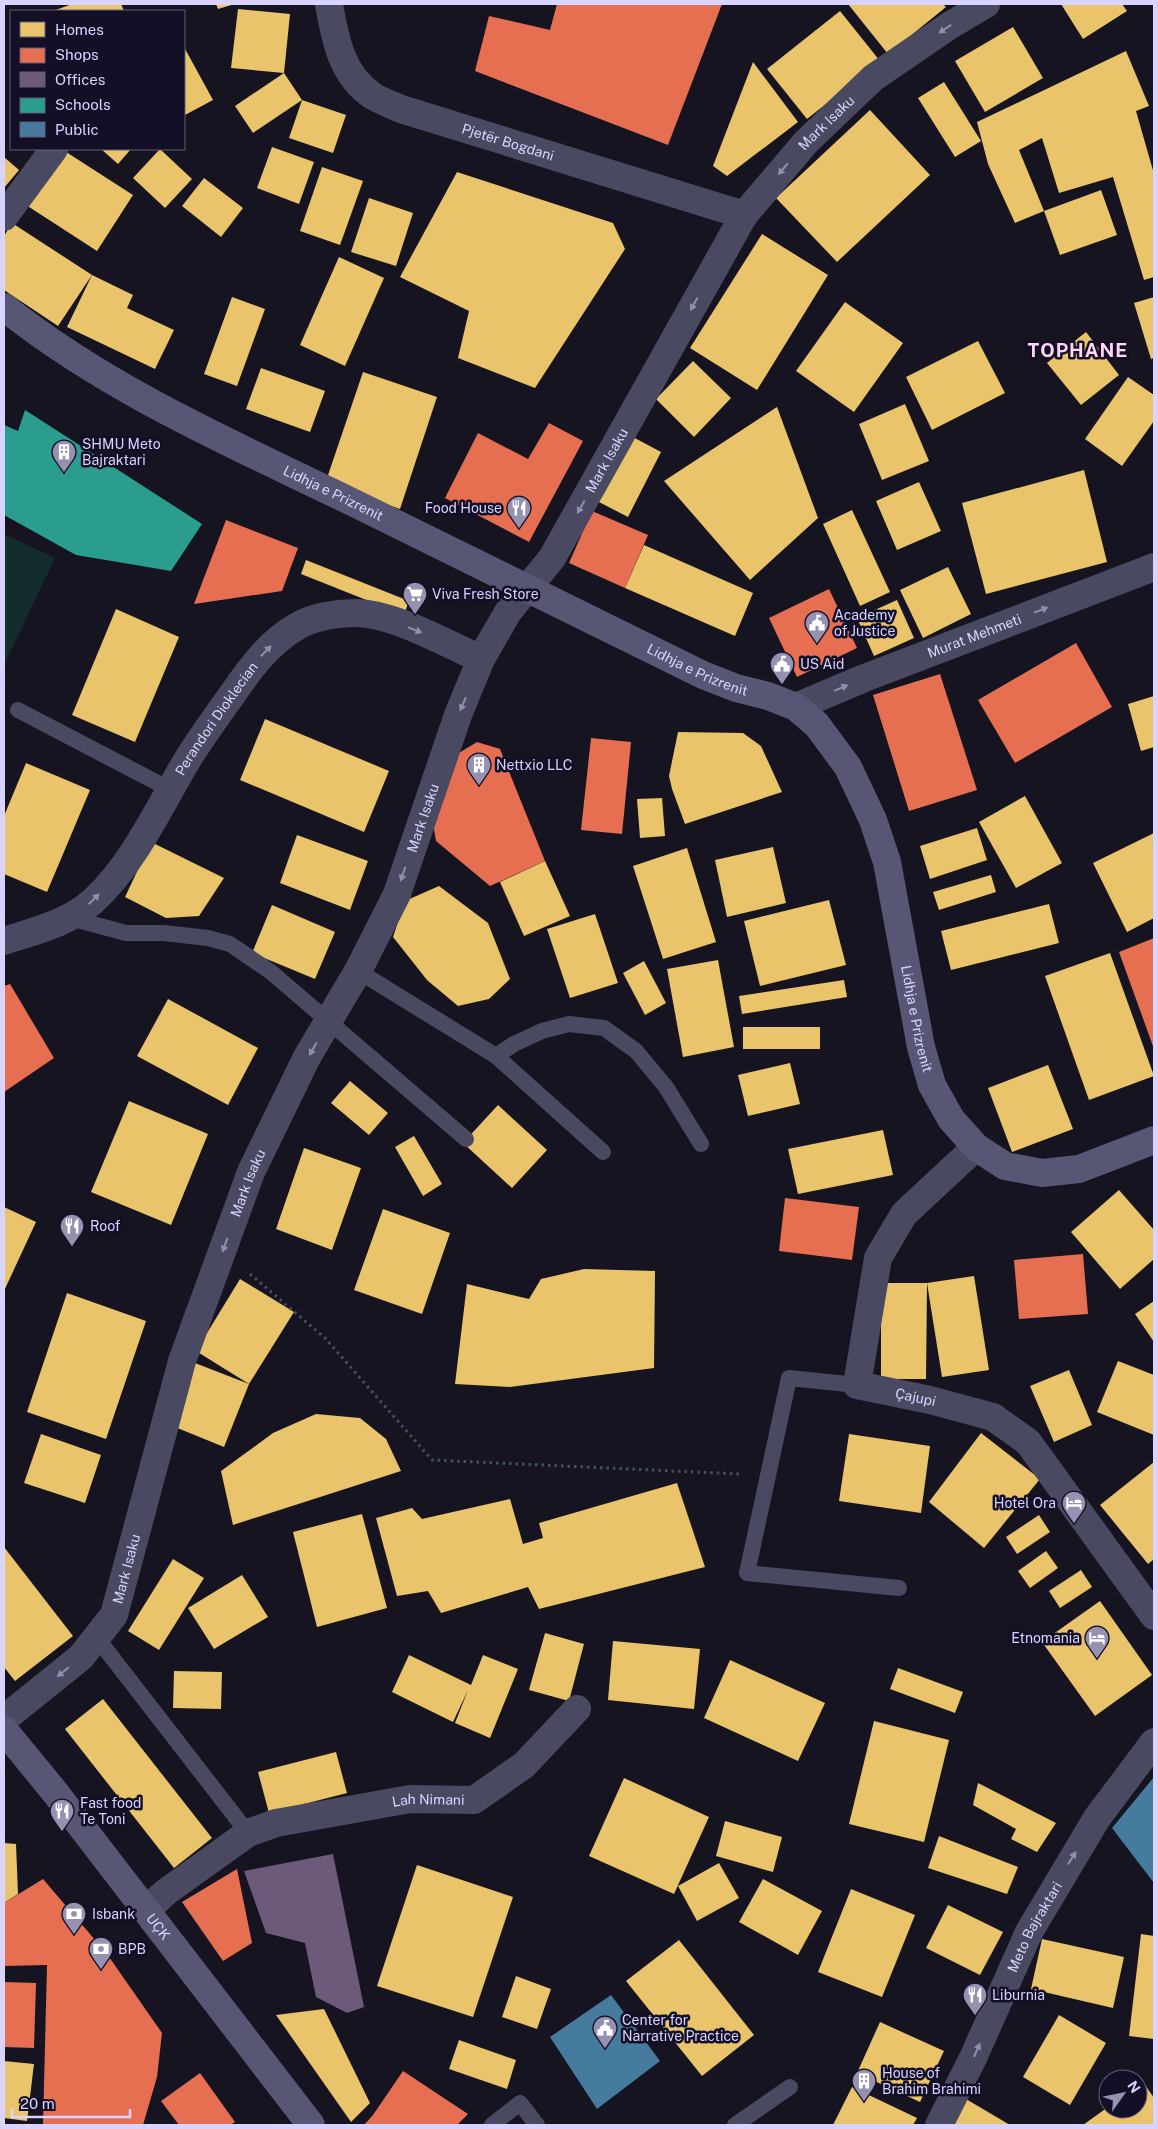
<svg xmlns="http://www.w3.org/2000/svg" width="1158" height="2129" viewBox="0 0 1158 2129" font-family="'Public Sans',sans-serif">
  <rect width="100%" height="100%" fill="#161421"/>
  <polygon fill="#132c2d" points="4,534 55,558 4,665"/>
  <g fill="#e9c46a">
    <polygon points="72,4 121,4 124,11 53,11"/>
    <polygon points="216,4 235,4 218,9"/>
    <polygon points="848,4 943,4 946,7 888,54"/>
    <polygon points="1061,4 1122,4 1127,11 1083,39"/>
    <polygon points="238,9 290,14 284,73 302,100 346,115 333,153 289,138 302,100 253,133 235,106 284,73 231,68"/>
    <polygon points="840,11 880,61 807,119 767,69"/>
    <polygon points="1013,27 1043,78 985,112 955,61"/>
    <polygon points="184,47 213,100 185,115 184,113"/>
    <polygon points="1126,51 1149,106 1136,111 1154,174 1154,277 1144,280 1113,177 1059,193 1042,138 1019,150 1044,211 1015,223 988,164 977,122"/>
    <polygon points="753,62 798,122 727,176 713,166"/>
    <polygon points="944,82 981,141 955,157 918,98"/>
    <polygon points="870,110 930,175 837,262 776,198"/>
    <polygon points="272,147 314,162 299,204 257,188"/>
    <polygon points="101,149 131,149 118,164"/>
    <polygon points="160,149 192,179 165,208 133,178"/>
    <polygon points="63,150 133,195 97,251 26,205"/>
    <polygon points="4,157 19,170 4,188"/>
    <polygon points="322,167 363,181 340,245 300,231"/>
    <polygon points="457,172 613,223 625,249 535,388 458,358 469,311 400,277"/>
    <polygon points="204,178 243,208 221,237 182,206"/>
    <polygon points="1101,190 1117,235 1060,255 1044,211"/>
    <polygon points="369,198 413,213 396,266 351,252"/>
    <polygon points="12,223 92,275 58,326 4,290 4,236"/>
    <polygon points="762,234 828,275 757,390 690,348"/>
    <polygon points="339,257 384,278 345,366 300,345"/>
    <polygon points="92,275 133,295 127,308 174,330 155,369 67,327"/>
    <polygon points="232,297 265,309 237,386 204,374"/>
    <polygon points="1154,297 1154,358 1151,359 1134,303"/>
    <polygon points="845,302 903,343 854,412 796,371"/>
    <polygon points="1086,332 1119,375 1081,405 1047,363"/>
    <polygon points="978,341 1005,393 932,430 906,377"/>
    <polygon points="693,361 731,398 694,437 656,399"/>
    <polygon points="261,368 325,391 310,432 246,409"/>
    <polygon points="363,372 437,397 400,509 325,484"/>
    <polygon points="1128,377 1154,395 1154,421 1122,466 1085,439"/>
    <polygon points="905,404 929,461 882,480 859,424"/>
    <polygon points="777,407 818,518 750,580 664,481"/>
    <polygon points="631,436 661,452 628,517 597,501"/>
    <polygon points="1084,470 1107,562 986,594 962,503"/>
    <polygon points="919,482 941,531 897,550 876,501"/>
    <polygon points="852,510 890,592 860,606 823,524"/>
    <polygon points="644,545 753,593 735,636 625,588"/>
    <polygon points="306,560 409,601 404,615 301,574"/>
    <polygon points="948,567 971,614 923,638 900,590"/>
    <polygon points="897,600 914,638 874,656 857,618"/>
    <polygon points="116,609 179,637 135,742 72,715"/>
    <polygon points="1154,696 1154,747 1141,751 1128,704"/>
    <polygon points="265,719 389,771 364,832 240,780"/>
    <polygon points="678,732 743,733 761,746 782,792 685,824 672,789 669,776"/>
    <polygon points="26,763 90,790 47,892 4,874 4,816"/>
    <polygon points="1025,796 1062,863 1016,888 979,822"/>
    <polygon points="662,798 665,836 640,838 637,799"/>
    <polygon points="977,828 987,860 930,879 920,846"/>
    <polygon points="1154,833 1154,918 1127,932 1093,863"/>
    <polygon points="297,835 368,861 350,910 280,883"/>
    <polygon points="151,842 224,878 199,916 166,918 125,897"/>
    <polygon points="773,847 786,903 727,917 715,860"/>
    <polygon points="687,848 716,942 663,959 633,866"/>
    <polygon points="545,861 570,916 524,936 500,882"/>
    <polygon points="991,875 996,892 939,910 933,892"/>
    <polygon points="439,886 488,923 510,979 489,999 458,1006 427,980 393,937 405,901"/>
    <polygon points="829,900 846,965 760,986 744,921"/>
    <polygon points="1049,904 1059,943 951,970 941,931"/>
    <polygon points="272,905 335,932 315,979 252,953"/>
    <polygon points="595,914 618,983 570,998 547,929"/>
    <polygon points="1110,953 1154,1076 1089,1100 1045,976"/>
    <polygon points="718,960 734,1047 683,1057 667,969"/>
    <polygon points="644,961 666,1003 645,1015 623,973"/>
    <polygon points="844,980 847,997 742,1014 739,996"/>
    <polygon points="168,999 258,1048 228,1105 137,1056"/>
    <rect x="743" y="1027" width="77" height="22"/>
    <polygon points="790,1063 800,1104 748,1116 738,1075"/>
    <polygon points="1048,1065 1073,1129 1012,1152 988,1088"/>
    <polygon points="350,1081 388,1113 369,1135 331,1103"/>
    <polygon points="129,1101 208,1134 171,1225 91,1192"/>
    <polygon points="498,1105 547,1150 512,1188 463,1143"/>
    <polygon points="883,1130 893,1175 798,1194 788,1149"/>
    <polygon points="414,1136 442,1184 423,1196 395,1147"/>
    <polygon points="304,1148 361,1168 332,1250 276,1229"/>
    <polygon points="1119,1190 1154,1230 1154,1259 1120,1289 1071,1232"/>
    <polygon points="4,1207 36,1222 4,1291"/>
    <polygon points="383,1209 450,1233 422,1314 354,1290"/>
    <polygon points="584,1269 655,1271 654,1368 510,1387 455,1384 467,1284 529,1299 541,1279"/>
    <polygon points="974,1276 989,1370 942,1377 927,1283"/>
    <polygon points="240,1279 294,1312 249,1384 196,1351"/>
    <polygon points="881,1283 927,1283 926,1379 881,1379"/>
    <polygon points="67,1293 146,1321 106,1439 27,1412"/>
    <polygon points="1154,1301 1154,1342 1135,1314"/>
    <polygon points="1118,1361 1154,1375 1154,1435 1097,1412"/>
    <polygon points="195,1363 249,1384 224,1447 170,1425"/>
    <polygon points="1069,1370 1092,1425 1054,1442 1030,1386"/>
    <polygon points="316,1414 360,1418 386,1439 401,1471 233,1525 221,1471 273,1433"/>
    <polygon points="981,1433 1040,1479 984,1548 929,1502"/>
    <polygon points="41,1434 101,1455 85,1503 24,1483"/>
    <polygon points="849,1434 930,1446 921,1513 839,1501"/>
    <polygon points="1154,1462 1154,1559 1148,1564 1100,1505"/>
    <polygon points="677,1483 705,1567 539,1609 528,1587 441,1613 428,1591 397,1596 376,1518 412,1508 422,1519 510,1499 523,1544 543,1538 539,1523"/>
    <polygon points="362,1514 387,1608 317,1627 293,1532"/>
    <polygon points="1039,1515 1050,1532 1017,1554 1006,1537"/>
    <polygon points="4,1547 73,1636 15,1681 4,1667"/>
    <polygon points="1046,1551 1058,1568 1030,1588 1018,1571"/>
    <polygon points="173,1559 204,1578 159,1650 128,1631"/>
    <polygon points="1081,1570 1092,1587 1060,1608 1049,1591"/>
    <polygon points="242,1575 268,1617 214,1649 188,1608"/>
    <polygon points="1100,1601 1152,1675 1095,1716 1042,1642"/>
    <polygon points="545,1633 584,1644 569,1701 529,1690"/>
    <polygon points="613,1641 700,1649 694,1709 608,1700"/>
    <polygon points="409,1655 471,1685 483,1655 518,1669 490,1738 455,1723 468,1690 453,1722 392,1692"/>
    <polygon points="730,1660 825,1703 798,1761 704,1718"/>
    <polygon points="898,1668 963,1692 955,1713 890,1689"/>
    <polygon points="174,1671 222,1672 221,1709 173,1708"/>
    <polygon points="103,1699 212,1838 174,1868 65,1729"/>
    <polygon points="874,1721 949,1740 924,1842 849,1824"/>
    <polygon points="336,1752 347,1793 269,1813 258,1772"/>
    <polygon points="624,1778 709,1817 674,1894 589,1856"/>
    <polygon points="978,1783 1056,1823 1037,1852 1011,1839 1016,1829 973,1805"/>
    <polygon points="725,1821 782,1837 773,1872 716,1856"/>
    <polygon points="939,1836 1018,1867 1007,1894 928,1868"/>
    <polygon points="4,1843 16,1844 18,1894 4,1903"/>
    <polygon points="719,1863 739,1898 697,1921 678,1886"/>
    <polygon points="417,1865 513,1897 473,2017 377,1986"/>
    <polygon points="763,1879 822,1911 798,1955 739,1922"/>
    <polygon points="851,1889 915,1915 882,1997 818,1972"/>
    <polygon points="948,1905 1003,1932 980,1975 926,1948"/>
    <polygon points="1141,1934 1154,1936 1154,2039 1129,2036"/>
    <polygon points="1042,1939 1124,1957 1113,2008 1031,1989"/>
    <polygon points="679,1940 754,2035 702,2076 626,1981"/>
    <polygon points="516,1976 551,1989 537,2029 502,2017"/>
    <polygon points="324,2009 370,2103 351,2122 276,2015"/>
    <polygon points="1059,2015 1106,2043 1070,2105 1023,2077"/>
    <polygon points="880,2022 944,2051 920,2102 857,2073"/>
    <polygon points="459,2040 516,2060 507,2089 449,2069"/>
    <polygon points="4,2061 34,2064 27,2121 4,2118"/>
    <polygon points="1143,2082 1154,2098 1154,2125 1083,2125 1108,2107 1108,2109 1138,2109 1138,2085"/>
    <polygon points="852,2087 917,2118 913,2125 833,2125"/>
    <polygon points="966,2099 1010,2125 951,2125"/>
  </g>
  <g fill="#e76f51">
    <polygon points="557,4 722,4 668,145 475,71 489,16 550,30"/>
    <polygon points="549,423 583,441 529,542 445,498 478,433 528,459"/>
    <polygon points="592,511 648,535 625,588 569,563"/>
    <polygon points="226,520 298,548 282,591 194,604"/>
    <polygon points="829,589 857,648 797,677 769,618"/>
    <polygon points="1076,643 1112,707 1015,763 978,700"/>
    <polygon points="940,674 977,790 909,811 873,695"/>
    <polygon points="591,738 631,742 622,834 581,830"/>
    <polygon points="477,742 500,749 545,861 490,886 436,841 432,817 454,756"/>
    <polygon points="1154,938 1154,1049 1119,952"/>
    <polygon points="10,984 54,1058 4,1092 4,986"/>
    <polygon points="785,1198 859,1207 852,1260 779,1251"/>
    <polygon points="1083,1254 1088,1314 1019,1319 1014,1260"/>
    <polygon points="237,1869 252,1943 223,1961 182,1902"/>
    <polygon points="43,1879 107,1954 162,2033 157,2077 143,2125 43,2125 47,1965 4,1966 4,1903"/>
    <polygon points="4,1982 36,1983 34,2048 4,2047"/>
    <polygon points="403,2071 468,2114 457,2125 364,2125 373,2115"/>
    <polygon points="200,2073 235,2122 230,2125 179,2125 161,2101"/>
  </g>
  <polygon fill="#6d597a" points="333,1854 364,2007 347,2013 316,1997 305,1943 266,1933 244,1871"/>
  <polygon fill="#2a9d8f" points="25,410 202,524 171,571 76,555 4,515 4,425 18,431"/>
  <g fill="#457b9d">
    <polygon points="1154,1777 1154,1883 1112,1828"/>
    <polygon points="611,1995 660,2061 597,2109 550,2037"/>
  </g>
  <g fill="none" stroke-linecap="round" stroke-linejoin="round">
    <polyline stroke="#44505f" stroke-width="3" stroke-dasharray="2.5 4" stroke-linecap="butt" points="250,1274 325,1338 432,1460 740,1474"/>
    <g stroke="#4a4962" stroke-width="16">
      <polyline points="18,710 171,790"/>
      <polyline points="70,918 126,933 164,933 208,938 230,944 271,972 466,1139"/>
      <polyline points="358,971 496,1056 603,1152"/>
      <polyline points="496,1056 514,1044 542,1031 569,1024 604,1028 636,1051 666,1087 701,1144"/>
      <polyline points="857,1385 789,1378 747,1573 899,1588"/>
      <polyline points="97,1638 248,1833"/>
      <polyline points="492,2125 520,2103 537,2125"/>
      <polyline points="735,2125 790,2087"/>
    </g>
    <g stroke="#4a4962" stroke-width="28">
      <path id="s1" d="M329 4C335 38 341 75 373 96 381 101 392 105 401 109L744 215"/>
      <polyline points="4,217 54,149"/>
      <path id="s2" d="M796 707 862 679 1154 567"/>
      <path id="s3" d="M4 941C34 931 69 923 93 901 134 864 160 805 189 757 203 735 219 713 234 692 251 667 270 642 296 627 312 617 336 613 354 613 391 612 447 644 481 659"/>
      <path id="s4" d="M976 1147 904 1214 878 1258 857 1385 930 1400 993 1417 1028 1442 1154 1616"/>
      <path id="s5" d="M4 1719 81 1657 114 1615 182 1361 251 1172 307 1057 358 971 397 894 458 715 481 659 508 612 552 558 744 215 806 142 873 78 949 26 986 4"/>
      <path id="s6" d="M146 1910 166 1892 248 1833 276 1823 410 1799 474 1800 524 1765 577 1709"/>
      <path id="s7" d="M939 2125 973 2058 1029 1932 1097 1818 1154 1742"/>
    </g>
    <g stroke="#575674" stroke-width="28">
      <path id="s8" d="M4 307C107 389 228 442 346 499 466 557 585 616 703 675L736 688 768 696 796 707 817 725 848 767 873 820 887 862 921 1047 932 1085 951 1119 976 1147 1005 1166 1042 1173 1079 1169 1154 1140"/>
      <path id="s9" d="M4 1730 54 1791 311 2125"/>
    </g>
  </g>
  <defs><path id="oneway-solid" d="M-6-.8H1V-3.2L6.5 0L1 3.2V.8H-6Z" transform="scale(1.25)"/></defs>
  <g fill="#928eb0">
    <use href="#oneway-solid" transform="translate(945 29) rotate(146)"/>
    <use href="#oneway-solid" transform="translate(783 169) rotate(130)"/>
    <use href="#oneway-solid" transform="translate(694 304) rotate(119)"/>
    <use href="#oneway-solid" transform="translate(581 507) rotate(119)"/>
    <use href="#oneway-solid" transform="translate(1041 610) rotate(-21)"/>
    <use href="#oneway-solid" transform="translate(415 630) rotate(22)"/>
    <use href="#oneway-solid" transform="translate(266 651) rotate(-46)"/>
    <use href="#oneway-solid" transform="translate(841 688) rotate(-23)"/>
    <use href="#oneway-solid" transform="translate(463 704) rotate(113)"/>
    <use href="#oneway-solid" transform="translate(403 874) rotate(109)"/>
    <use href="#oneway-solid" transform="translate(94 899) rotate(-45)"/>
    <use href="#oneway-solid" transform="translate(313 1049) rotate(120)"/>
    <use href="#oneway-solid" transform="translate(225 1245) rotate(110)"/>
    <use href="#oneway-solid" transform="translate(63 1672) rotate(141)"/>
    <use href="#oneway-solid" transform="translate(1072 1858) rotate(-58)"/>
    <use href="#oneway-solid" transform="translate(977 2050) rotate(-66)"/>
  </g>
  <defs>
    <symbol id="building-pin" viewBox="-11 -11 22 30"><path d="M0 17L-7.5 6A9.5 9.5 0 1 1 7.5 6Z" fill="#9591b1" stroke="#130f26"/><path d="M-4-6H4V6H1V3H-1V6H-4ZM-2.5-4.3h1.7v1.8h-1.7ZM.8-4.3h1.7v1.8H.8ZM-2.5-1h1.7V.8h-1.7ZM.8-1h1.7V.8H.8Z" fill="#fff"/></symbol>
    <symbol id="restaurant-pin" viewBox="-11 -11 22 30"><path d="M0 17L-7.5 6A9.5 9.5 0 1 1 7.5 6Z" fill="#9591b1" stroke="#130f26"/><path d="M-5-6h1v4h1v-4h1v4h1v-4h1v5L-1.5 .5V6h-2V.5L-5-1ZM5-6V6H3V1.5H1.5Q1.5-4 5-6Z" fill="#fff"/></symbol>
    <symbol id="supermarket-pin" viewBox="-11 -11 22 30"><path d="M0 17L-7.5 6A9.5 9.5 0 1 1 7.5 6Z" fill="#9591b1" stroke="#130f26"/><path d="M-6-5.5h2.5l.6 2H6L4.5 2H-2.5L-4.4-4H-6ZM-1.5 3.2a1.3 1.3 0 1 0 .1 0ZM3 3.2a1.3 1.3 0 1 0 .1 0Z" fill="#fff"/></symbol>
    <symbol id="civic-pin" viewBox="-11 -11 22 30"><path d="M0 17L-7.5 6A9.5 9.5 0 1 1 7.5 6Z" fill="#9591b1" stroke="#130f26"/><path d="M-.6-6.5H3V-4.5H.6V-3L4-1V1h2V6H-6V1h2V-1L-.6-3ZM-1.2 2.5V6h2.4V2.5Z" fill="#fff"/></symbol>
    <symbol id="hotel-pin" viewBox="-11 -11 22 30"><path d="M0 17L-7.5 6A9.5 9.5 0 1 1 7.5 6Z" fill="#9591b1" stroke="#130f26"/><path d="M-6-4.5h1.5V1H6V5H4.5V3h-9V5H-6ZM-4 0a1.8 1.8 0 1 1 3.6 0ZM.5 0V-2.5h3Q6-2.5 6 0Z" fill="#fff"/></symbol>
    <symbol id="bank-pin" viewBox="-11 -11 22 30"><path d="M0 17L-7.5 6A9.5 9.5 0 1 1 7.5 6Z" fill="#9591b1" stroke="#130f26"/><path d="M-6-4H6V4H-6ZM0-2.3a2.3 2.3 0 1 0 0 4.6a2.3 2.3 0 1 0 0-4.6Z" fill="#fff"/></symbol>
  </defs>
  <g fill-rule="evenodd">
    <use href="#building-pin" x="50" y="438" width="28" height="38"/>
    <use href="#restaurant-pin" x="505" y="494" width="28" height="38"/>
    <use href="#supermarket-pin" x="401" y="580" width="28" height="38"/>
    <use href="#civic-pin" x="803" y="609" width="28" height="38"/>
    <use href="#civic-pin" x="768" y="650" width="28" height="38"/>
    <use href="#building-pin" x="465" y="751" width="28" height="38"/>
    <use href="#restaurant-pin" x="58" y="1212" width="28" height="38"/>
    <use href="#hotel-pin" x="1060" y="1489" width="28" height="38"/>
    <use href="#hotel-pin" x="1083" y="1624" width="28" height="38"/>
    <use href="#restaurant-pin" x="48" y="1797" width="28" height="38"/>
    <use href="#bank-pin" x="60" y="1900" width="28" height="38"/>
    <use href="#bank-pin" x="87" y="1935" width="28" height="38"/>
    <use href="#restaurant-pin" x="961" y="1981" width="28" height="38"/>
    <use href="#civic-pin" x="591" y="2014" width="28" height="38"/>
    <use href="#building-pin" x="850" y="2067" width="28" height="38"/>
  </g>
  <g text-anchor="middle" stroke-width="5" stroke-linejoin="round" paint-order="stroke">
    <g font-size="14" fill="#d9d4ff" stroke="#130f26">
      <text dy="5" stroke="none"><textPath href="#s5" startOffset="1821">Mark Isaku</textPath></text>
      <text dy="5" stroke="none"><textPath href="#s1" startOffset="248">Pjetër Bogdani</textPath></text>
      <text dy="5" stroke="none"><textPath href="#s5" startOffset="1416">Mark Isaku</textPath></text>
      <text dy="5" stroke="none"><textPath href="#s8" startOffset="379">Lidhja e Prizrenit</textPath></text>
      <text dy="5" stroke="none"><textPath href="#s2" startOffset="192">Murat Mehmeti</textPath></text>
      <text dy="5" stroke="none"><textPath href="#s8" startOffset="784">Lidhja e Prizrenit</textPath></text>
      <text dy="5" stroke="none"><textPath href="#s3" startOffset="319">Perandori Dioklecian</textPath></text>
      <text dy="5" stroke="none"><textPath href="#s5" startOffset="1011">Mark Isaku</textPath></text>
      <text dy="5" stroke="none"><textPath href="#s8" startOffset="1232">Lidhja e Prizrenit</textPath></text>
      <text dy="5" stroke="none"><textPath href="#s5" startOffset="605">Mark Isaku</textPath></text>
      <text dy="5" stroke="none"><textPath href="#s4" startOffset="338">Çajupi</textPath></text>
      <text dy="5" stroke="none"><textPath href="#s5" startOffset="200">Mark Isaku</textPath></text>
      <text dy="5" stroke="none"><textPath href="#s6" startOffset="312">Lah Nimani</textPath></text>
      <text dy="5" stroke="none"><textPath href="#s9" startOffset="250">UÇK</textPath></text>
      <text dy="5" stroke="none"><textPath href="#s7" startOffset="220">Meto Bajraktari</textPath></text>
    </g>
    <g font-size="14" fill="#d9d4ff" stroke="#130f26" text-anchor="start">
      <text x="82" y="449">SHMU Meto<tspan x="82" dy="16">Bajraktari</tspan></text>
      <text x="502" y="513" text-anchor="end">Food House</text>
      <text x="432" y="599">Viva Fresh Store</text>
      <text x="834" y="620">Academy<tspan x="834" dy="16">of Justice</tspan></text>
      <text x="800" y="669">US Aid</text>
      <text x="496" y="770">Nettxio LLC</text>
      <text x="90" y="1231">Roof</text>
      <text x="1056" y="1508" text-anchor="end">Hotel Ora</text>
      <text x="1080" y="1643" text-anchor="end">Etnomania</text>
      <text x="80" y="1808">Fast food<tspan x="80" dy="16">Te Toni</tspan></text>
      <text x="92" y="1919">Isbank</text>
      <text x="118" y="1954">BPB</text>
      <text x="992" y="2000">Liburnia</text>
      <text x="622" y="2025">Center for<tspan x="622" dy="16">Narrative Practice</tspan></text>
      <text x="882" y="2078">House of<tspan x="882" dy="16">Brahim Brahimi</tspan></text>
    </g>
    <g font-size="19" font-weight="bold" letter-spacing="1" fill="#ffd6f0" stroke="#130f26">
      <text x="1078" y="357">TOPHANE</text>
    </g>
  </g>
  <rect width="1158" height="2129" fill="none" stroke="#d9d4ff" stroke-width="10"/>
  <rect x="10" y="10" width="175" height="140" fill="#130f26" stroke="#625e7d"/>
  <rect x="20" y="22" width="25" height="15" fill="#e9c46a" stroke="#625e7d"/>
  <text x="55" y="35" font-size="15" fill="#d9d4ff">Homes</text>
  <rect x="20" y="48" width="25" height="15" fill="#e76f51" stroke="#625e7d"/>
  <text x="55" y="60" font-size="15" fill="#d9d4ff">Shops</text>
  <rect x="20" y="72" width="25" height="15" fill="#6d597a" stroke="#625e7d"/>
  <text x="55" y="85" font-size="15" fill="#d9d4ff">Offices</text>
  <rect x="20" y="98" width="25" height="15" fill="#2a9d8f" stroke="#625e7d"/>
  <text x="55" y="110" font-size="15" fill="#d9d4ff">Schools</text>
  <rect x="20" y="122" width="25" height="15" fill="#457b9d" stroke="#625e7d"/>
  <text x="55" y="135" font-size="15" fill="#d9d4ff">Public</text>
  <g transform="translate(1123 2094) rotate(57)"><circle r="24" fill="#130f26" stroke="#625e7d"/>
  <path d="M0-4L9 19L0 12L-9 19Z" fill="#9591b1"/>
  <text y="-8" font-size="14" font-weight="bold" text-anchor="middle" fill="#d9d4ff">N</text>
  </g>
  <path d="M12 2109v8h118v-8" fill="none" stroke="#d9d4ff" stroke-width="2.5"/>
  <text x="20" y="2109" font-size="15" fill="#d9d4ff" stroke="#130f26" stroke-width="4" paint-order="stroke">20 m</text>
</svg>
